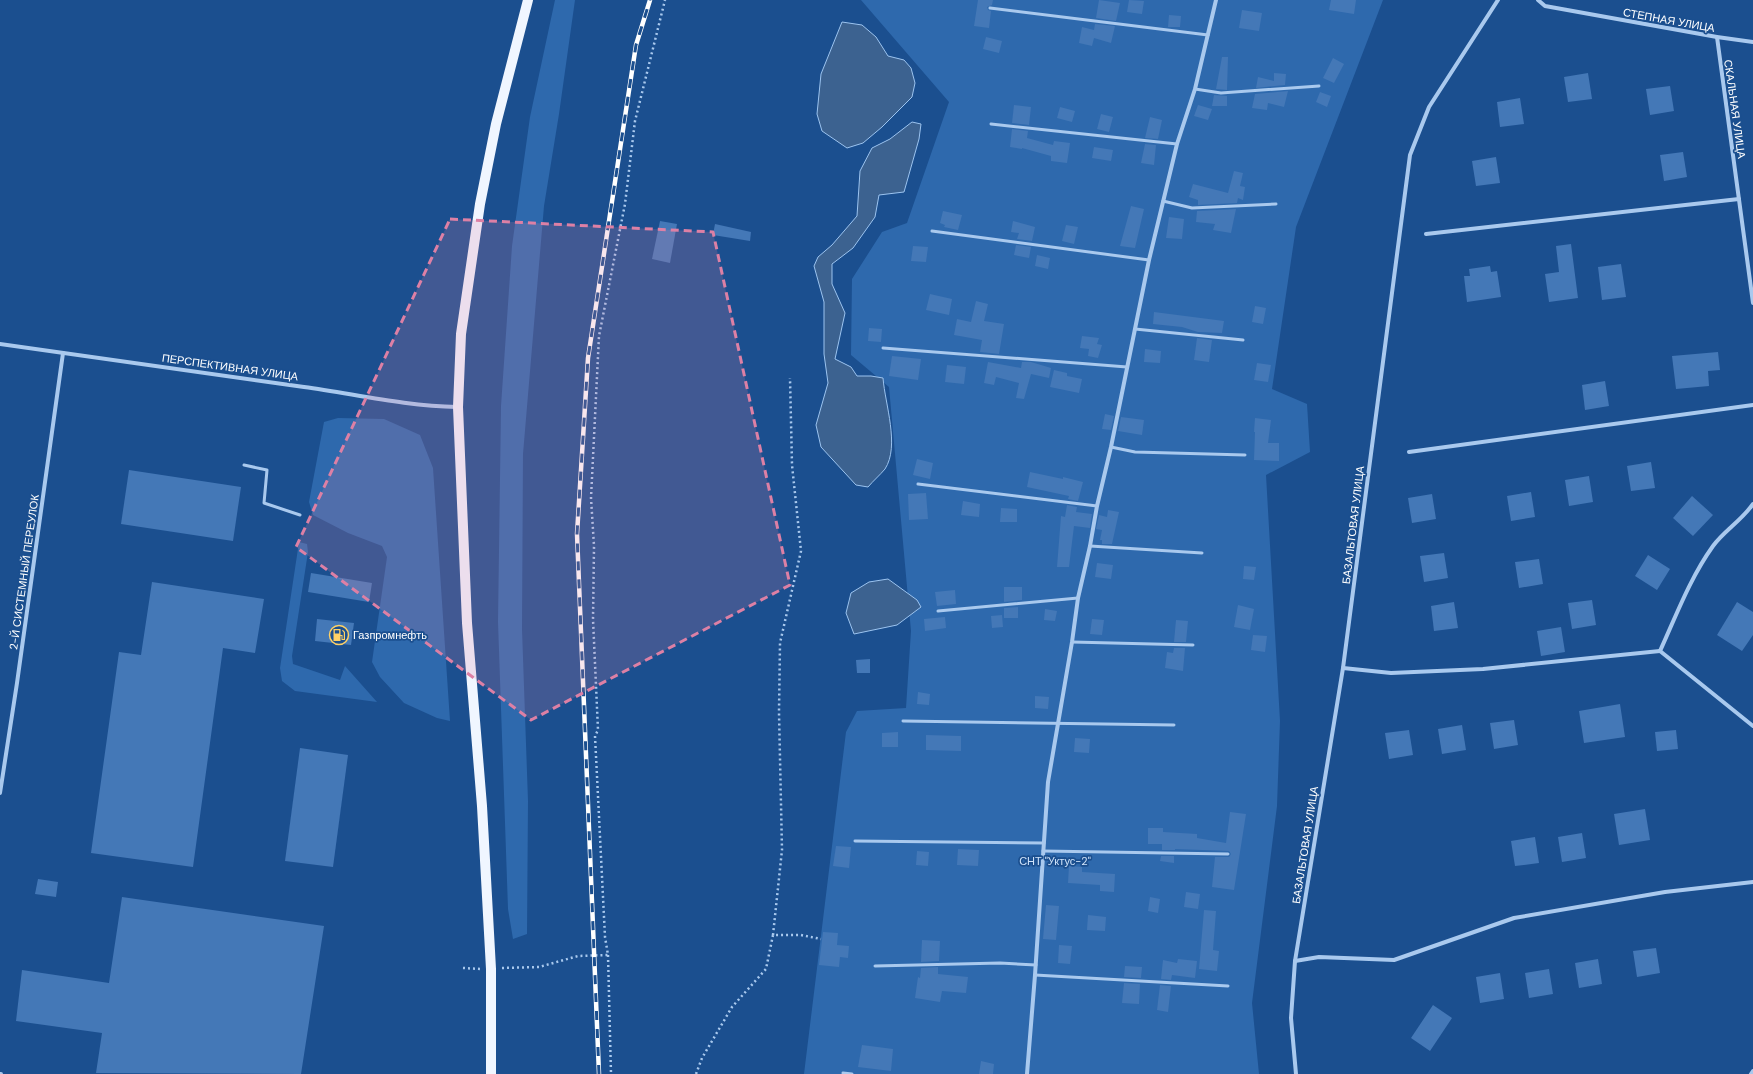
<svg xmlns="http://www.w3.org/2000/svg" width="1753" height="1074" viewBox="0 0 1753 1074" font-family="'DM Sans',sans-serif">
  <rect width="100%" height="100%" fill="#1b4f8f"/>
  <g fill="#2e69ad">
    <polygon points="555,0 575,0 559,114 544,206 523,454 522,629 528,801 527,934 513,939 508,909 498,622 501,406 512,246 530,117"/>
    <polygon points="861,0 1383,0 1296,227 1272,389 1307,404 1310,452 1266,475 1280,721 1277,806 1252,1003 1259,1074 804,1074 846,732 857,711 906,708 911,631 889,387 851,355 852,279 882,232 907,223 949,102"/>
    <polygon points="338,418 384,419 420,435 433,468 450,721 437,718 404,703 380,677 372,662 387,557 382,546 348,533 313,515 309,502 324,422"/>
    <polygon points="299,542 307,544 308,552 292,656 293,664 340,680 345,666 377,702 295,691 282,681 280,668"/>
  </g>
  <g fill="#3c6290" stroke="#9cc4f0">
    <polygon points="842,22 862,25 876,37 888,56 904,60 911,68 915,83 912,97 882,127 863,143 847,148 822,131 817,114 821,74"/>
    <path d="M912 122 921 124 919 139 904 192 879 195 875 217 853 248 832 264V284L845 313 835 359 851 367 857 376H871L883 378C885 404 900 446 885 469 880 475 873 481 868 487L856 485 821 447 816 425 828 383 824 354V302L814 266 818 257 832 245 857 216 860 171 872 148 890 139Z"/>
    <polygon points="888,579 917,600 921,607 897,625 854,634 846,613 851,593 869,582"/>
  </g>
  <g fill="#4478b7">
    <polygon points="978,0 993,0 992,5 987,7 988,10 991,11 989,28 974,26"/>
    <polygon points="1099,0 1120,3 1116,21 1096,18"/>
    <polygon points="1129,0 1144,1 1142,14 1127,12"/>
    <polygon points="1331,0 1356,0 1354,14 1329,10"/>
    <polygon points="1242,10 1262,13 1259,31 1239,28"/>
    <polygon points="1169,15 1181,16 1180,27 1168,27"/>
    <polygon points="1095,24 1115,26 1111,43 1094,38 1092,46 1079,43 1082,27 1094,30"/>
    <polygon points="986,37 1002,41 999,53 983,49"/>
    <polygon points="1222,57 1228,57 1227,90 1216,89"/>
    <polygon points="1333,58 1344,64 1334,83 1323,78"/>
    <polygon points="1274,73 1286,74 1285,85 1256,88 1258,77 1274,81"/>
    <polygon points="1588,73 1592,99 1568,102 1564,77"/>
    <polygon points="1670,86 1674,111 1650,115 1646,89"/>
    <polygon points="1288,91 1284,107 1268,103 1267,110 1252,108 1255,94"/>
    <polygon points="1320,92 1331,96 1327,107 1316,102"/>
    <polygon points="1214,95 1227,96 1227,106 1212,106"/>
    <polygon points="1520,98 1524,124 1500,127 1497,102"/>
    <polygon points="1014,105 1031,107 1029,125 1012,123"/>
    <polygon points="1198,105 1212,109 1208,120 1194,116"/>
    <polygon points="1060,107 1075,111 1072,122 1057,118"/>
    <polygon points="1101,114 1113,117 1109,132 1097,129"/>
    <polygon points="1150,117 1162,120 1158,139 1145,138"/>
    <polygon points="1012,129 1028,131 1027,138 1053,145 1054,141 1070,143 1067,163 1051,161 1051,156 1022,148 1022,149 1010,147"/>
    <polygon points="1145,144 1156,145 1154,165 1141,163"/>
    <polygon points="1094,147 1113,150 1111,161 1092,158"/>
    <polygon points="1683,152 1687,177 1664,181 1660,155"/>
    <polygon points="1496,157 1500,183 1476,186 1472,161"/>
    <polygon points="1234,171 1243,173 1240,186 1245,187 1243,200 1238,198 1237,203 1198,205 1198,200 1189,197 1193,184 1228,193"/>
    <polygon points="1131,206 1144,209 1135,248 1120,246"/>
    <polygon points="1236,209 1231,233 1213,230 1215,224 1196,222 1197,211"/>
    <polygon points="943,211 962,215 958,230 944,227 945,225 940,223"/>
    <polygon points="1169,217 1184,219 1182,239 1166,238"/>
    <polygon points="660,221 677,224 670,263 652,259"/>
    <polygon points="1013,221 1035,227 1032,241 1017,239 1019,233 1011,232"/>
    <polygon points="715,224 751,232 750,241 713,235"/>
    <polygon points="1066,225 1078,227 1074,244 1062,241"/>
    <polygon points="1571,244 1578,298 1549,302 1545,274 1559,272 1556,246"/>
    <polygon points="1016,245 1031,247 1029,258 1014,255"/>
    <polygon points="913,246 928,247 926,262 911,261"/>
    <polygon points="1037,255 1050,258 1048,269 1035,266"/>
    <polygon points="1621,264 1626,297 1602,300 1598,267"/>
    <polygon points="1490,266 1491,272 1497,271 1501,297 1467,302 1464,276 1470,276 1469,269"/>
    <polygon points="930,294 952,299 949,315 926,310"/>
    <polygon points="976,301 988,304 984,321 1004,324 999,354 980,352 982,340 954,335 957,319 971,322"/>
    <polygon points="1255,306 1266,308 1263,324 1252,322"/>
    <polygon points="1154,312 1224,321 1222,333 1198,332 1182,327 1153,324"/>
    <polygon points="869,328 882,329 881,342 868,341"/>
    <polygon points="1082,336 1099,338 1097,344 1102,345 1098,358 1088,356 1089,349 1080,348"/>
    <polygon points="1197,338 1212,340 1209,362 1194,360"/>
    <polygon points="1145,349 1161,351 1160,363 1144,362"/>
    <polygon points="1718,352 1720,370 1708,371 1709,386 1676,389 1672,356"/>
    <polygon points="892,356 921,359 918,380 889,376"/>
    <polygon points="988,362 1021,368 1022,362 1031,362 1051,368 1049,378 1031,374 1024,399 1016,398 1019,383 996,377 994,385 984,383"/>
    <polygon points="1257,363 1271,365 1268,382 1254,380"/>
    <polygon points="947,365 966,367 964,384 945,382"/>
    <polygon points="1054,370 1067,373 1067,376 1082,379 1079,393 1050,387"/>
    <polygon points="1605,381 1609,406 1585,410 1582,385"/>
    <polygon points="1105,414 1114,416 1111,430 1102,429"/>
    <polygon points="1121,417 1144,420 1142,435 1118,431"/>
    <polygon points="1255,418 1271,420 1268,443 1279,443 1279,461 1254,460 1255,432 1254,432"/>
    <polygon points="917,459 933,463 930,479 913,475"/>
    <polygon points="1651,462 1655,488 1631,491 1627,466"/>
    <polygon points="129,470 241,487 233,541 121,524"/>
    <polygon points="1030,472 1063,479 1063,477 1083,482 1078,501 1068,499 1069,496 1027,487"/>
    <polygon points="1589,476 1593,502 1569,506 1565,480"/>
    <polygon points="1531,492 1535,517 1511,521 1507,496"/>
    <polygon points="926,493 928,519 909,520 908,494"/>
    <polygon points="1432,494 1436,519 1412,523 1408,498"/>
    <polygon points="1692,496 1713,515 1693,536 1673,518"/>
    <polygon points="963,501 980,504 979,517 961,515"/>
    <polygon points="1067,505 1077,507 1076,512 1092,514 1090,528 1074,526 1069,567 1057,567 1061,516 1065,517"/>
    <polygon points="1001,508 1017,509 1017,522 1000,522"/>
    <polygon points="1108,510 1119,512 1112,544 1102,544 1102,540 1100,540 1102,530 1096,529 1099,515 1107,517"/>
    <polygon points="1444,553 1448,578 1424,582 1420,556"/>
    <polygon points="1648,555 1670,569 1657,590 1635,576"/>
    <polygon points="1539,559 1543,584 1519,588 1515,562"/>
    <polygon points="1097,563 1113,565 1111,579 1095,577"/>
    <polygon points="1244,566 1256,567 1254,580 1243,579"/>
    <polygon points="311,573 372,583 369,602 308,592"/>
    <polygon points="152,582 264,599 255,653 223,648 193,867 91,853 119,652 141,655"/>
    <polygon points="1004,587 1022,587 1022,600 1004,602"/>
    <polygon points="955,590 956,604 937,606 935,592"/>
    <polygon points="1592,600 1596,625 1572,629 1568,603"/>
    <polygon points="1454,602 1458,628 1434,631 1431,606"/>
    <polygon points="1737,602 1753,612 1753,635 1742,651 1717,635"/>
    <polygon points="1238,605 1254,609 1250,630 1234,627"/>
    <polygon points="1018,607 1018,618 1004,618 1004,608"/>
    <polygon points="1045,609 1057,611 1055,621 1044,620"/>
    <polygon points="1002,615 1003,627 992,628 991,616"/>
    <polygon points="945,617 946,628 925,631 924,619"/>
    <polygon points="317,619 354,623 351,645 315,641"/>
    <polygon points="1092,619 1104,620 1102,635 1090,634"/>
    <polygon points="1176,620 1188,621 1186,642 1174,642"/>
    <polygon points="1561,627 1565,652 1541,656 1537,631"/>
    <polygon points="1253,635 1267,636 1265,652 1251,650"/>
    <polygon points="1174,648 1185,648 1183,671 1165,668 1167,652 1173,653"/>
    <polygon points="870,659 870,673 857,673 856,660"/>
    <polygon points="918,692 930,694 929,705 917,704"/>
    <polygon points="1035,696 1049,697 1048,709 1035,708"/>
    <polygon points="1620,704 1625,737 1584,743 1579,711"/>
    <polygon points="1514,720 1518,745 1494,749 1490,723"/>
    <polygon points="1462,725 1466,750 1442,754 1438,729"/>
    <polygon points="1409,730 1413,755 1389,759 1385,733"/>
    <polygon points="1676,730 1678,749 1657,751 1655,732"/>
    <polygon points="898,732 898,747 882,747 882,733"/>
    <polygon points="926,735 961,736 961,751 926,750"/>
    <polygon points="1075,738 1090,739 1089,753 1074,752"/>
    <polygon points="300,748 348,755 333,867 285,861"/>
    <polygon points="1645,809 1650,840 1619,845 1614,814"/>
    <polygon points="1230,812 1246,814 1234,890 1212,887 1215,857 1229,857 1231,854 1229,851 1175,849 1175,850 1162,850 1162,844 1148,844 1148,828 1163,828 1163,832 1197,834 1197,838 1226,843"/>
    <polygon points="1582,833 1586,858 1562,862 1558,837"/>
    <polygon points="1535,837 1539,863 1515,866 1511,841"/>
    <polygon points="836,846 851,847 849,868 833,866"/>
    <polygon points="958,849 979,850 978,866 957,865"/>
    <polygon points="917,851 929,852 928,866 916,865"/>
    <polygon points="1161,856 1174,856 1174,863 1160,861"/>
    <polygon points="1069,866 1082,867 1082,872 1115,874 1114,892 1100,891 1100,885 1068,883"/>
    <polygon points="38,879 58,882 56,897 35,894"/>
    <polygon points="1186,892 1200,894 1198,909 1184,907"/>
    <polygon points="122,897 324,926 301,1074 96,1073 102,1033 16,1021 22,970 109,983"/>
    <polygon points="1150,897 1160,899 1158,913 1148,911"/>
    <polygon points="1046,905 1059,906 1056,940 1043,939"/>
    <polygon points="1204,910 1216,911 1213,950 1219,951 1217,971 1199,969"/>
    <polygon points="1088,915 1106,917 1105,931 1087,930"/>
    <polygon points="823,932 838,933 837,945 849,946 848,958 840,957 839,967 819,965"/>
    <polygon points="922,940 940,941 939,961 921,962"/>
    <polygon points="1059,945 1072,946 1070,964 1058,963"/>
    <polygon points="1656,948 1660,973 1637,977 1633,951"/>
    <polygon points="1178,959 1197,961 1195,978 1172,975 1171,980 1161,979 1163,960 1177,963"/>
    <polygon points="1598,959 1602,984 1579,988 1575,963"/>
    <polygon points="1125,966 1142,967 1141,978 1124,977"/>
    <polygon points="938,967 938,974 968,977 966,993 942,991 940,1002 915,998 918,977 920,978 921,968"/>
    <polygon points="1549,969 1553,994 1529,998 1525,973"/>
    <polygon points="1500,973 1504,999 1480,1003 1476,977"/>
    <polygon points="1124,983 1140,984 1139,1004 1122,1003"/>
    <polygon points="1160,985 1171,986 1168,1012 1157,1010"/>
    <polygon points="1433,1005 1452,1018 1430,1051 1411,1038"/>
    <polygon points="862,1045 893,1049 891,1071 858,1067"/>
    <polygon points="981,1061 994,1064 993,1074 979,1074"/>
  </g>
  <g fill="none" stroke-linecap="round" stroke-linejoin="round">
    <g stroke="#a9c9ee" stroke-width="2.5" stroke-dasharray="2 3" stroke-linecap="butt">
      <polyline points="773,935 782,850 779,712 780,643 801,551 792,465 790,378"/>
      <polyline points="608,955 611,1074"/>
      <polyline points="463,968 481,969"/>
      <polyline points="502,968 539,967 578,956 608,955 605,937 595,736 598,730 593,619 594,546 591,498 599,336 625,204 635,121 665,0"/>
      <polyline points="696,1074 702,1058 732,1007 766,969 773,935 801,935 821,939"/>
    </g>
    <g stroke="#a9c9ee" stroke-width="3">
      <polyline points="990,8 1208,35"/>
      <polyline points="1195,89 1221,93 1319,86"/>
      <polyline points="991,124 1177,144"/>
      <polyline points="1163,201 1192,208 1276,204"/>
      <polyline points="932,231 1149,260"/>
      <polyline points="1135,329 1243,340"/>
      <polyline points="883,348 1127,367"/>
      <polyline points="1111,447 1135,452 1245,455"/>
      <polyline points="244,465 267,470 264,503 300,515"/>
      <polyline points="918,484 1097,506"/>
      <polyline points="1090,546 1202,553"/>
      <polyline points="938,611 1078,598"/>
      <polyline points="1072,642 1193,645"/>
      <polyline points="903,721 1174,725"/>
      <polyline points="855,841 1044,843"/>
      <polyline points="1043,851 1228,854"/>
      <polyline points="875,966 1000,963 1036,965"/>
      <polyline points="1035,975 1228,986"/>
      <polyline points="843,1073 852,1074"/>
    </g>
    <g stroke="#a9c9ee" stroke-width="4">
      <polyline points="1538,0 1545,6 1717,37 1753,42"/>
      <polyline points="1717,37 1753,303"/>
      <polyline points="1426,234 1739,199"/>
      <path d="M0 344C101 358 202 372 304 387 355 394 405 406 457 407"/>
      <polyline points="1409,452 1753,405"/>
      <path d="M1660 651C1676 616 1690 578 1713 546 1724 531 1742 520 1753 504"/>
      <polyline points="1660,651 1753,726"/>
      <polyline points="1343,668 1391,673 1483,669 1660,651"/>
      <polyline points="0,793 17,683 63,353"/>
      <polyline points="1295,961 1319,957 1394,960 1514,918 1665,892 1753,882"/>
      <polyline points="0,1074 1,1074"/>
      <polyline points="1027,1074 1035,975 1048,782 1072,642 1078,598 1090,546 1097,506 1111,447 1149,260 1177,144 1195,89 1216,0"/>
      <polyline points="1296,1074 1291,1018 1295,961 1343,668 1410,155 1429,107 1498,0"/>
      <polyline points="1751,1074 1753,1071"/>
    </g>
    <polyline stroke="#f0f6ff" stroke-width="10" points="491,1074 491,969 482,806 467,623 458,407 461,334 480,204 496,124 528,0"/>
    <defs>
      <polyline id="rail" points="599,1074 577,534 588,358 636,45 650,0"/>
    </defs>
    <use href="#rail" stroke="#fff" stroke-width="4.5"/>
    <use href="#rail" stroke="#1b4f8f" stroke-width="3" stroke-dasharray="9" stroke-linecap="butt"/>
  </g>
  <path fill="#dd80a5" fill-opacity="0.2" stroke="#dd80a5" stroke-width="3" stroke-dasharray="8 5" stroke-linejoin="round" d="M450 219 713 232 790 585 531 720 296 547Z"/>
  <defs>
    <symbol id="fuel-ring" viewBox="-11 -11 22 22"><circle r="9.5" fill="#1b4f8f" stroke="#ffd166" stroke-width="1.5"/><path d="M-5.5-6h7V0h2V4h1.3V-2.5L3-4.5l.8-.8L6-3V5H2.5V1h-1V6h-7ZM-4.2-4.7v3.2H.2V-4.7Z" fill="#ffd166"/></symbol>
  </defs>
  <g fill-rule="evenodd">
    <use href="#fuel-ring" x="328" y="624" width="22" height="22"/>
  </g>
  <g text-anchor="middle" stroke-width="3.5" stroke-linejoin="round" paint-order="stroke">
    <g font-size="11" fill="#fff" stroke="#1b4f8f">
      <text transform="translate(1669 20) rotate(10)" y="4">СТЕПНАЯ УЛИЦА</text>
      <text transform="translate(1735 109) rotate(82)" y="4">СКАЛЬНАЯ УЛИЦА</text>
      <text transform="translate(230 367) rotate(8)" y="4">ПЕРСПЕКТИВНАЯ УЛИЦА</text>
      <text transform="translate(1353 525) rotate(-83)" y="4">БАЗАЛЬТОВАЯ УЛИЦА</text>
      <text transform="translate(24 572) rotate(-82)" y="4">2-Й СИСТЕМНЫЙ ПЕРЕУЛОК</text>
      <text transform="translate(1305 845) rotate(-81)" y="4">БАЗАЛЬТОВАЯ УЛИЦА</text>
    </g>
    <g font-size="11" fill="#fff" stroke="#1b4f8f" text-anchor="start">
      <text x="353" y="639">Газпромнефть</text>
    </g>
    <g font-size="11" fill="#cfe3fa" stroke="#1b4f8f">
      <text x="1055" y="865">СНТ "Уктус-2"</text>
    </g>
  </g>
</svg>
